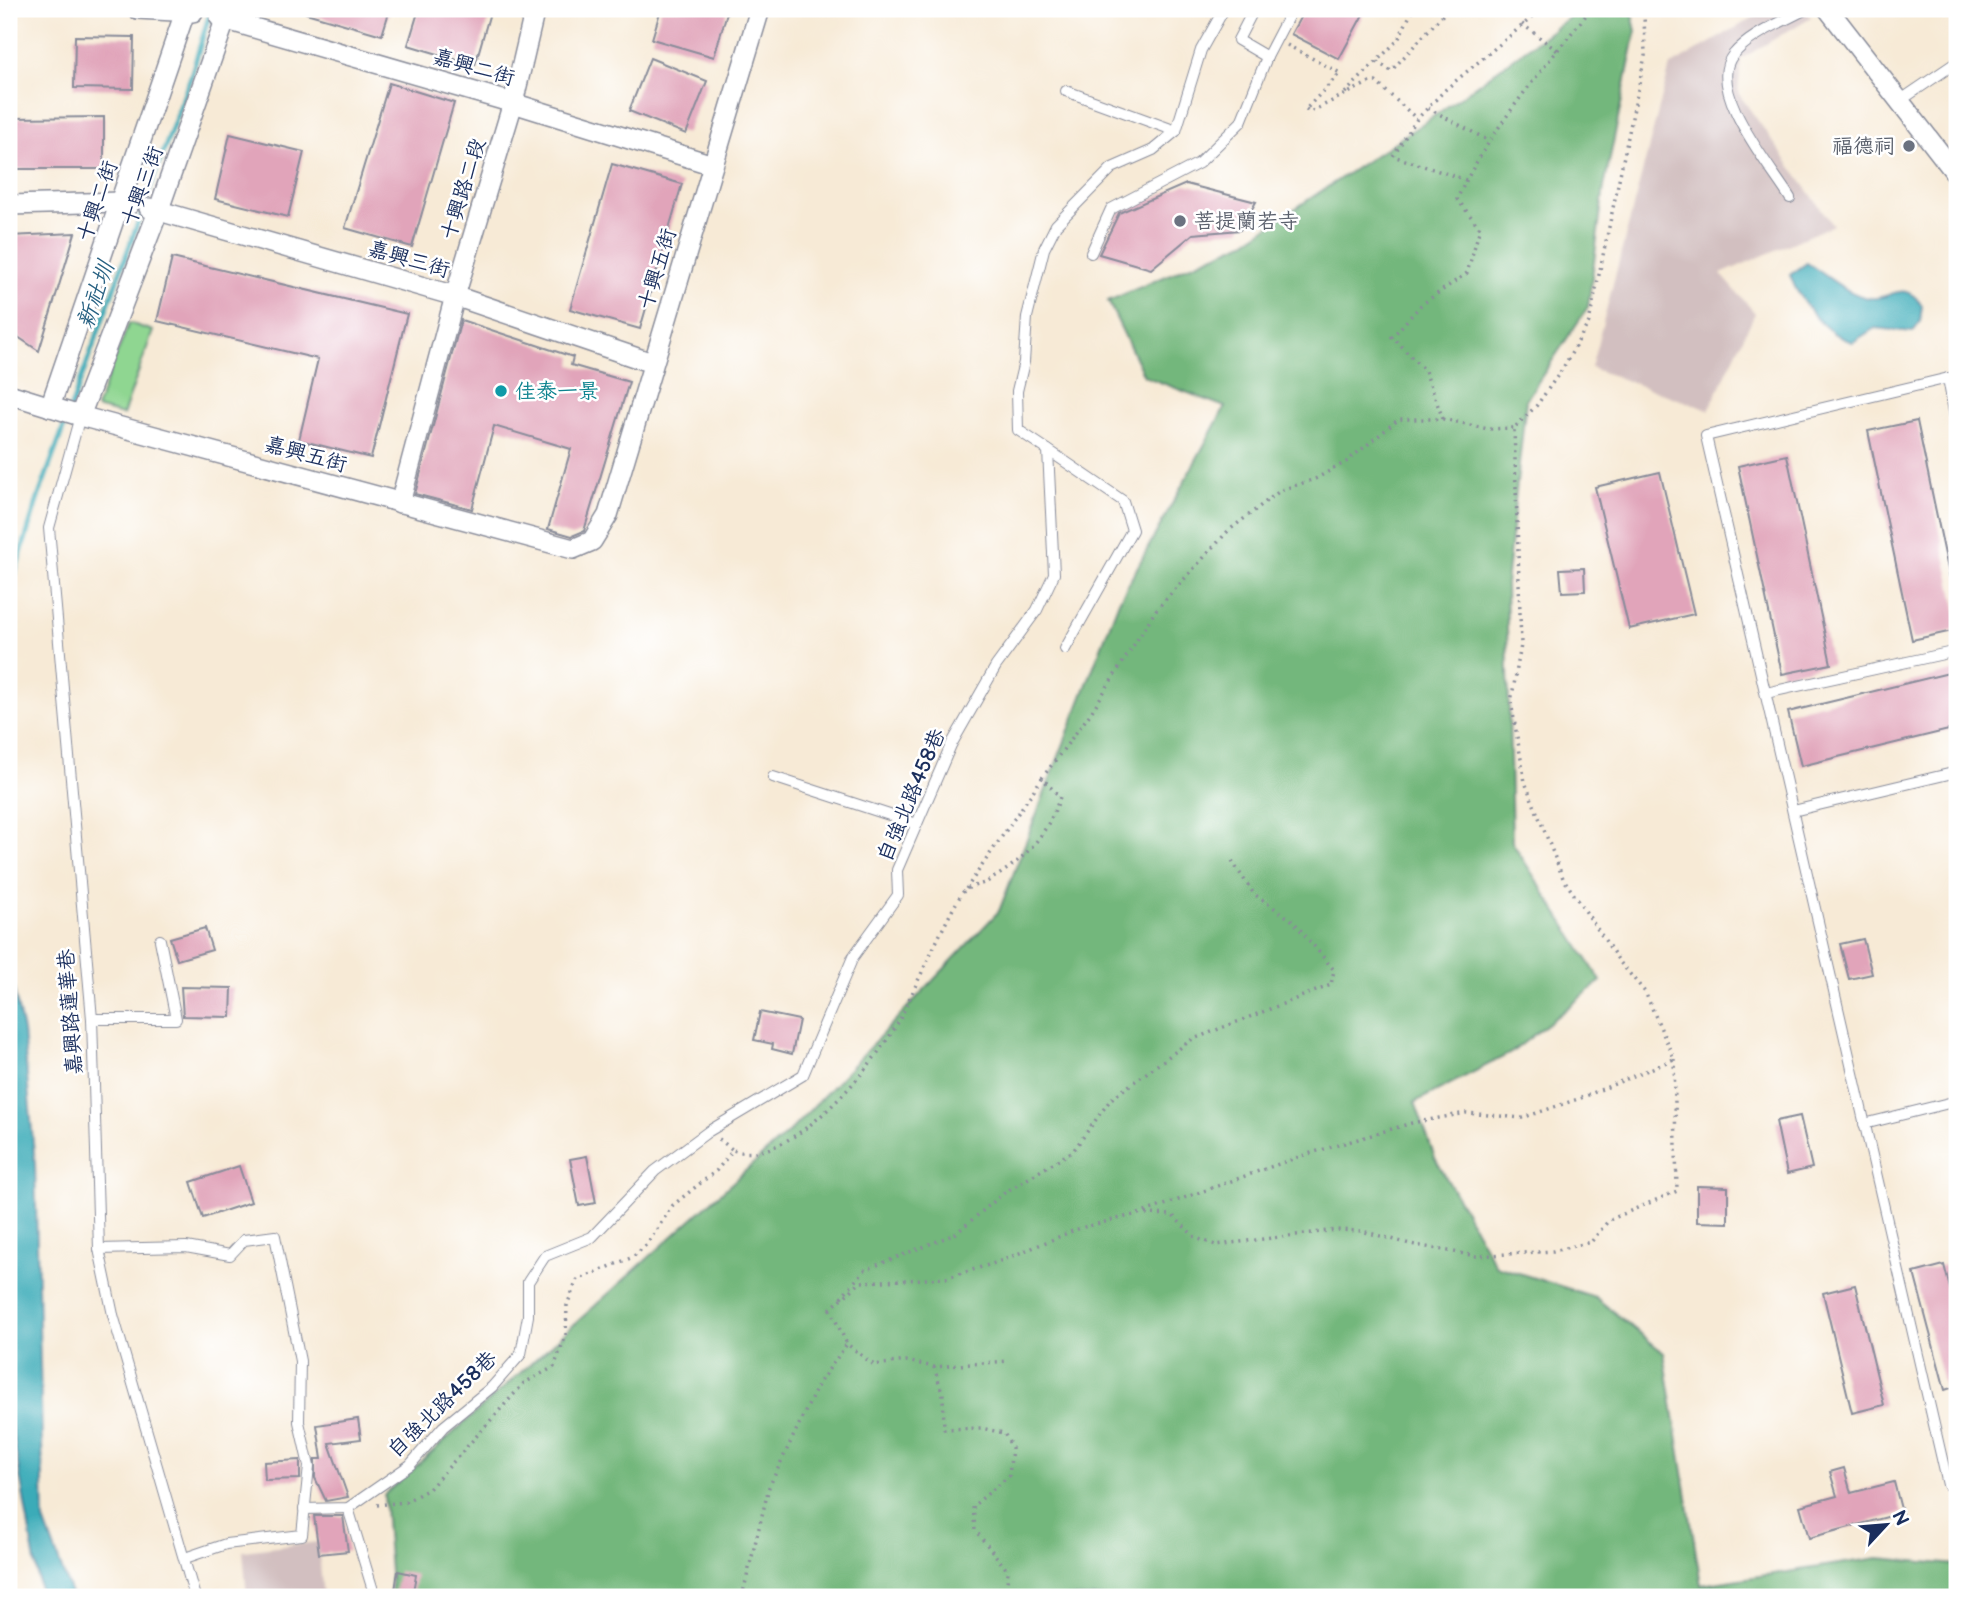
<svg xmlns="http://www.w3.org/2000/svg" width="1966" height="1606" viewBox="0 0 1966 1606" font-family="'Balsamiq Sans','LXGW WenKai TC',sans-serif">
  <rect width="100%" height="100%" fill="#fff"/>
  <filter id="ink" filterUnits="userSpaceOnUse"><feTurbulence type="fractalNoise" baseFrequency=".0143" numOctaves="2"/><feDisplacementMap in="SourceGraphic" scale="14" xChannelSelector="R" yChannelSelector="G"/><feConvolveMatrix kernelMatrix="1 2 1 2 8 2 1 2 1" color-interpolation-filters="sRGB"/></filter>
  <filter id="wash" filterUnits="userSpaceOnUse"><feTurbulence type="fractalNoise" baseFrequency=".00686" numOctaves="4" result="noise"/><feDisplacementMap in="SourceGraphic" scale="28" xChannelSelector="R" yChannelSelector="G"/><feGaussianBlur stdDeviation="1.57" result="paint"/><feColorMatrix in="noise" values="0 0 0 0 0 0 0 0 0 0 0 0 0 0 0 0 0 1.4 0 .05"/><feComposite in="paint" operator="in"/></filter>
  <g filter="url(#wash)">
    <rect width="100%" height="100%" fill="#f7ead6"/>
    <g fill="#d2bfc0">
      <polygon points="1768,9 1802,9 1811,17 1741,59 1738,93 1833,225 1721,274 1755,313 1709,410 1591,368 1670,66"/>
      <polygon points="318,1542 323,1597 247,1597 243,1551"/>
    </g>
    <polygon fill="#8fd691" stroke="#558278" stroke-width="2" points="129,323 153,331 123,415 96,408"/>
    <polygon fill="#73b77b" stroke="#47736c" stroke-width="2" points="1581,9 1631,9 1636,31 1604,187 1588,307 1526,400 1506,584 1512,842 1601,981 1511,1053 1415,1102 1435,1158 1496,1266 1595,1297 1664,1353 1701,1585 1878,1558 1957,1565 1957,1597 392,1597 384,1495 792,1129 999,911 1119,601 1225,407 1144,376 1108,301 1245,242 1437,114"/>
    <g fill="#3babb8" stroke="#2b6d8b" stroke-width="2">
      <path d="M1807 263C1825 274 1843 291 1864 297 1890 304 1901 276 1922 305L1920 322 1913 332 1875 328 1853 342C1825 335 1799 301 1790 275Z"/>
      <polygon points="9,968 23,1031 35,1164 44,1520 72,1597 41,1597 9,1412"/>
    </g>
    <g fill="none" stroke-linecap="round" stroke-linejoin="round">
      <polyline stroke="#3babb8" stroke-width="5" points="9,592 38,498 191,76 211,9"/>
    </g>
    <g id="blocks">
      <g fill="#e1a4ba">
        <polygon points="307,9 390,9 382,35 306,13"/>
        <polygon points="419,9 491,9 475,65 408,45"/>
        <polygon points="661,9 728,9 714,57 652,39"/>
        <polygon points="1305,9 1366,9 1339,59 1291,34"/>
        <polygon points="75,36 134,37 133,89 74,88"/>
        <polygon points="650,58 707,81 686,134 629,111"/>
        <polygon points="389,83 454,103 412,247 345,228"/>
        <polygon points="104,117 104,169 9,169 9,118"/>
        <polygon points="230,134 304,152 288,217 215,199"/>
        <polygon points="612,164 682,184 640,329 570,309"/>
        <polygon points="1186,184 1256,202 1240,230 1193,234 1151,269 1099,254 1119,213"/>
        <polygon points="75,233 39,351 9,331 9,236"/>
        <polygon points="172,258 407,314 371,458 299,440 318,359 157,321"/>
        <polygon points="461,320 573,357 571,365 629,382 584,531 572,536 548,529 571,449 494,426 472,509 415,494"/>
        <polygon points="1917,421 1957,612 1957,630 1912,640 1868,431"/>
        <polygon points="1787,455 1831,664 1782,674 1738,466"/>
        <polygon points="1660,472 1694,614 1629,629 1595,487"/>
        <polygon points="1584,568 1585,591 1562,592 1560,569"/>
        <polygon points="1957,671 1957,728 1801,766 1788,712"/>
        <polygon points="205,928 212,950 177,960 170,938"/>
        <polygon points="1863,939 1872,974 1849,979 1840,944"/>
        <polygon points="181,987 232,988 231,1017 183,1016"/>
        <polygon points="760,1012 799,1020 792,1054 772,1049 773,1044 754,1040"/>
        <polygon points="1800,1116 1812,1168 1787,1174 1776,1121"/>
        <polygon points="587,1156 596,1203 579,1206 570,1159"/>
        <polygon points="239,1166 251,1202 203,1218 191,1182"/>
        <polygon points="1697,1186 1728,1187 1728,1223 1697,1222"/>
        <polygon points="1944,1265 1957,1315 1957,1386 1945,1390 1914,1273"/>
        <polygon points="1855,1285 1884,1405 1852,1413 1823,1293"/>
        <polygon points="358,1419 361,1439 329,1443 348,1497 326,1501 315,1478 315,1459 322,1459 317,1425"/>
        <polygon points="300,1460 300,1479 265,1480 264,1462"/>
        <polygon points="1844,1468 1851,1493 1894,1482 1902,1513 1809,1538 1800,1506 1837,1496 1830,1472"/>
        <polygon points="314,1516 343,1516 348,1551 319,1554"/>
        <polygon points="398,1571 416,1575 412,1597 394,1597"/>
      </g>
    </g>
  </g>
  <g filter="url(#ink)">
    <use href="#blocks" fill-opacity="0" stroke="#898c9a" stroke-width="2"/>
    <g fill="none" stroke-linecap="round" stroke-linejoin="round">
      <defs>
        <g id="service">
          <polyline points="1254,9 1238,40 1267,57"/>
          <polyline points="1066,91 1176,131"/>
          <polyline points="1901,100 1957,62"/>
          <path d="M1790 198C1771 167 1705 89 1733 55 1750 34 1783 22 1806 9"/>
          <polyline points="1091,253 1111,209 1199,163 1241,122 1267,57 1292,9"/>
          <polyline points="1948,378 1957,429"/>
          <polyline points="80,416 49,528 92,1019 99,1249 113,1315 195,1597"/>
          <polyline points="1048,450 1123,501 1132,530 1065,649"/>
          <polyline points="1766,693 1957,651"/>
          <polyline points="773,777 917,824"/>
          <polyline points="1793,811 1957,772"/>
          <polyline points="92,1019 176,1019 160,940"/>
          <polyline points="1864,1124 1957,1101"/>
          <polyline points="99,1249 186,1247 230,1255 244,1240 275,1236 300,1361 299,1422 309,1466 302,1535 226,1544 185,1558"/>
          <polyline points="1948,1485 1706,436 1957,376"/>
          <polyline points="348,1508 375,1597"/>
          <polyline points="304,1509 348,1508 410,1465 443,1427 492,1387 521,1354 528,1316 528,1282 545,1256 592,1237 655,1171 709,1131 803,1075 853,957 898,895 897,870 951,745 996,666 1037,610 1054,574 1048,450 1018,430 1017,391 1024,362 1027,317 1044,249 1056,225 1112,168 1153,150 1176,131 1201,50 1224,9"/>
        </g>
        <g id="minor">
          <polyline points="137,9 193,12"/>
          <polyline points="1828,9 1957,175"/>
          <polyline points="220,18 513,103 713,165"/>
          <polyline points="9,205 121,202 129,205"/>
          <polyline points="149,208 455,296 652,363"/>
          <polyline points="9,394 80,416 573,549 592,541 608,515 760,9"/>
          <polyline points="50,407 186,9"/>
          <polyline points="80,416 159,209 229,9"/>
          <polyline points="400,503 455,296 513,103 535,9"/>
        </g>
      </defs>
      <use href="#service" stroke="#898c9a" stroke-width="12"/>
      <use href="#minor" stroke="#898c9a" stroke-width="22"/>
      <g stroke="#898c9a" stroke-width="3.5" stroke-dasharray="2 5" stroke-linecap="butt">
        <polyline points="1522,24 1559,52"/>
        <polyline points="1287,45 1340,73 1306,109"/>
        <polyline points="1377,62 1391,71 1448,9"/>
        <polyline points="1345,93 1398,40 1413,9"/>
        <polyline points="1428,108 1489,141"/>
        <polyline points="1306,109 1310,112 1370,82 1376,82 1417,119"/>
        <polyline points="1466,180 1393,156 1417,119 1446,89 1542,9"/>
        <path d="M1443 419 1425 371 1392 337 1421 305 1467 273 1480 228 1457 199C1490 129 1543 69 1591 9"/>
        <polyline points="966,889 1042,778"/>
        <polyline points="719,1139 733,1150"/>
        <polyline points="1146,1214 1172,1215 1196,1238 1216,1245 1336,1230 1362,1231 1410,1244 1476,1256 1553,1251 1591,1242 1609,1220 1677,1191 1674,1059"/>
        <polyline points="841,1297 865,1270 955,1234 1004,1193 1073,1151 1111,1099 1191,1040 1331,985 1334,970 1293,921 1254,894 1231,860"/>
        <polyline points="830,1309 861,1282 946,1278 998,1262 1080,1228 1142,1213 1301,1156 1412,1123 1466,1113 1522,1118 1581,1098 1674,1059 1645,992 1619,961 1563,878 1525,782 1511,702 1521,645 1514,428 1537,405 1563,368 1589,322 1645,56 1644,9"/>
        <polyline points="830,1309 847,1344 874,1365 906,1361 934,1367 1008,1361"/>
        <polyline points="934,1367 943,1395 944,1429 981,1428 1004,1433 1012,1448 1009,1476 973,1506 975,1530 1008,1571 1006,1597"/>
        <path d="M377 1505 405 1502 429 1489 524 1383 554 1367 566 1335 567 1305 577 1280 633 1257 647 1244 673 1205 717 1170 733 1150C790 1170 876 1063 900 1019 910 999 955 898 965 890 972 885 983 885 990 880 1025 860 1047 835 1060 797L1042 778 1090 714 1156 610 1228 531 1281 490 1315 479 1346 462 1399 419H1443L1488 429 1514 428"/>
        <polyline points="742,1597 769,1487 819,1383 847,1344"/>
        <polyline points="1759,1597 1773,1593 1789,1597"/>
      </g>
      <use href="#service" stroke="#fff" stroke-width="10"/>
      <use href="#minor" stroke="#fff" stroke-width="19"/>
    </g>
  </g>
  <g fill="#6b7280" stroke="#fff" stroke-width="2.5">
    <circle cx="1909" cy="146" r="7"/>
    <circle cx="1180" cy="221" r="7"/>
  </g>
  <circle fill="#0f9aa8" stroke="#fff" stroke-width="2.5" cx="501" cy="391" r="7"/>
  <g text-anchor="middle" stroke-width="5" stroke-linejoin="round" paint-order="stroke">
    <g font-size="21" fill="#1b2f5e" stroke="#fff">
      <text transform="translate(474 67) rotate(16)" y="7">嘉興二街</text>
      <text transform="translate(142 186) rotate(-70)" y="7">十興三街</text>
      <text transform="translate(463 189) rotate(-73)" y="7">十興路二段</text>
      <text transform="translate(97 201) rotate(-71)" y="7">十興二街</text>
      <text transform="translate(409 259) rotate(16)" y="7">嘉興三街</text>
      <text transform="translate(657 269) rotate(-73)" y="7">十興五街</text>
      <text transform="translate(306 454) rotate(15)" y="7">嘉興五街</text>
      <text transform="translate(911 795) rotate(-67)" y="7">自強北路458巷</text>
      <text transform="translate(70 1012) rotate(-94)" y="7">嘉興路蓮華巷</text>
      <text transform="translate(442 1404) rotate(-44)" y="7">自強北路458巷</text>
    </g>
    <g font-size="21" fill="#5b616d" stroke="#fff" text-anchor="end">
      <text x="1895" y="153">福德祠</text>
      <text x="1194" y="228" text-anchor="start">菩提蘭若寺</text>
    </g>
    <g font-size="21" fill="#0d838f" stroke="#fff" text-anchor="start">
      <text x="515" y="398">佳泰一景</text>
    </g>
    <g font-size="23" font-style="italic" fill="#286182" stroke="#fff">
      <text transform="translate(95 295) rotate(-71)" y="8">新社圳</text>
    </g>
  </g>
  <rect width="1966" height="1606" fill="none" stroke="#fff" stroke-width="35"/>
  <g transform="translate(1886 1525) rotate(64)" stroke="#ffffff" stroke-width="5" paint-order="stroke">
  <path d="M0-5L12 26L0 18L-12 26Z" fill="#1b2f5e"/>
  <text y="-10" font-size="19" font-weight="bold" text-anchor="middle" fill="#1b2f5e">N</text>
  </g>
</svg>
